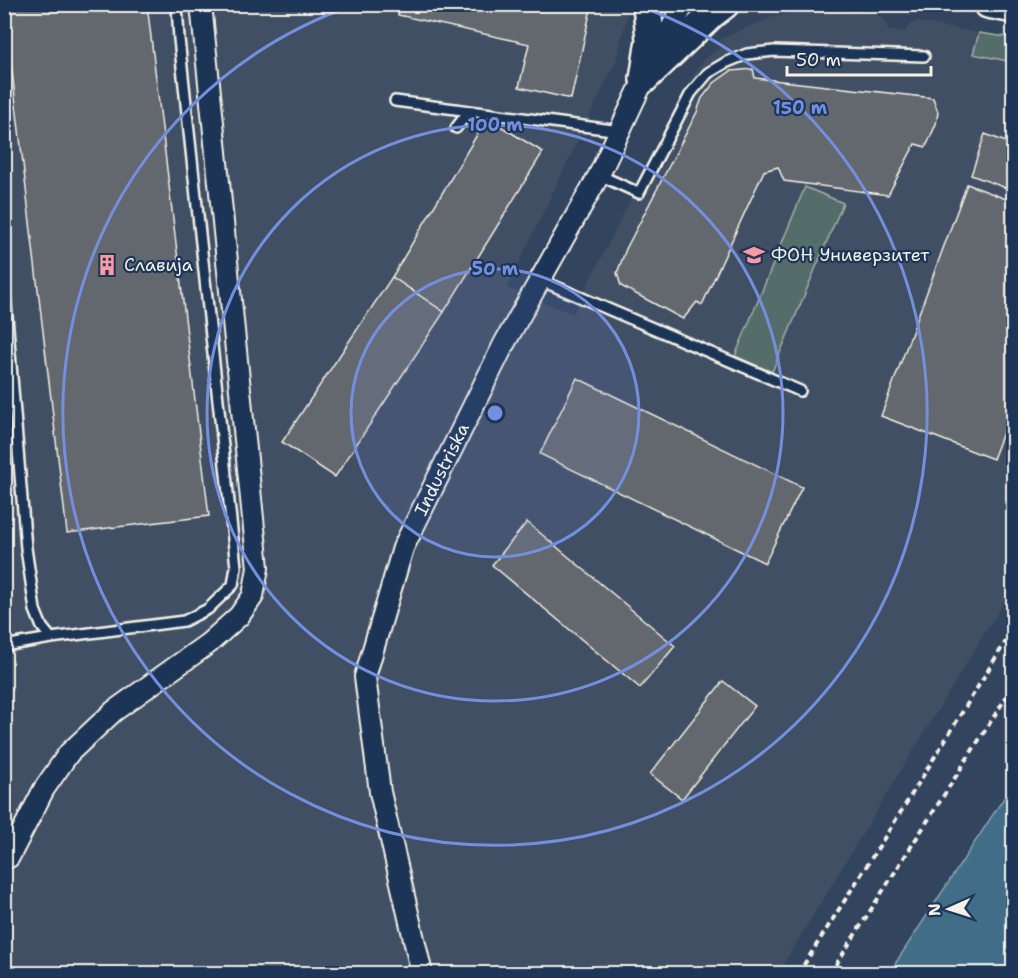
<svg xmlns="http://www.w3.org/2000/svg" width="1018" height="978" viewBox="0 0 1018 978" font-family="'Shantell Sans',sans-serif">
  <rect width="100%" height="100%" fill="#32445e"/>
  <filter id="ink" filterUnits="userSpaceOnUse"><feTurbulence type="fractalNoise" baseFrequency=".0167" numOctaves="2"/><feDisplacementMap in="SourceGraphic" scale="12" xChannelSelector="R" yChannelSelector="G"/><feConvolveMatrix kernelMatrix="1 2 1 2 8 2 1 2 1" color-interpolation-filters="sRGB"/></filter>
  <g filter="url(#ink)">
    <polygon fill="#414f63" points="5,5 626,5 628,12 617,59 507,288 573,314 692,77 705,58 721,47 720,39 772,17 807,8 823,9 875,14 884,19 888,30 904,32 911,24 918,22 979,33 973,54 1013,62 1013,587 778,973 5,974"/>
    <g fill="#546d6a" stroke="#a4afa9" stroke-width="1.5">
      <polygon points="979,33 1013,38 1013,62 973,54"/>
      <polygon points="805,187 843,203 772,372 735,356"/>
    </g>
    <polygon fill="#426d88" stroke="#89a2ae" stroke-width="1.5" points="1013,784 1013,973 889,973"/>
    <g fill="#63686e" stroke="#f4f1e8" stroke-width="1.5">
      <polygon points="4,4 147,4 209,516 67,533"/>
      <polygon points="400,4 592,4 571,99 519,87 529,44 398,15"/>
      <polygon points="753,69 755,78 933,98 938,112 936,124 926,147 915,144 888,195 784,181 778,167 764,171 702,305 697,302 683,319 621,286 617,273 626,249 697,112 702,98 714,83 731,71"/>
      <polygon points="487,118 543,152 444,312 392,277"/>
      <polygon points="985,134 1014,145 1014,191 971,175"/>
      <polygon points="967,184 1014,202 1014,404 993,459 881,416"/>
      <polygon points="392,277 444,312 335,477 282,442"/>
      <polygon points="577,378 802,487 765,563 540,454"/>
      <polygon points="527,522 675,646 640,688 492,565"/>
      <polygon points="723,681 755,706 682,799 650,774"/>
    </g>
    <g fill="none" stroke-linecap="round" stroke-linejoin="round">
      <defs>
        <g id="lane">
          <polyline points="395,101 620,131"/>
          <polyline points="456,128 469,111"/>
          <polyline points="599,175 639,193 691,93 708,73 725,63 747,54 774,51 924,56"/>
          <polyline points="4,279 26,548 35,610 42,627 51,638 184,621 208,609 233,585 236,567 179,39 177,4"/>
          <polyline points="540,280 800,391"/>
          <polyline points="4,646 51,638"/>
        </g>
        <g id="street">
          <polyline points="9,857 44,789 69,753 114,711 209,643 239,616 253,596 258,568 201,4"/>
          <path id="s1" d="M422 974 380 792 365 677 403 548 504 344 599 175 644 79 684 4"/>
        </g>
        <g id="secondary">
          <polyline points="988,4 1014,9"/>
          <polyline points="644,79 712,14 725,4"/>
          <polyline points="644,79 650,40 647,4"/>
        </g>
      </defs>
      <use href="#lane" stroke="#f4f1e8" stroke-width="14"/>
      <use href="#street" stroke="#f4f1e8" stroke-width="24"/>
      <use href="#secondary" stroke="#f4f1e8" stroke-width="32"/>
      <g stroke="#f4f1e8" stroke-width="4" stroke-dasharray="6 4.5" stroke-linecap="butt">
        <polyline points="798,974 902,810 1014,628"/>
        <polyline points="830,974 1014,685"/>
      </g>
      <use href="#lane" stroke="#1d3557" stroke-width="9"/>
      <use href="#street" stroke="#1d3557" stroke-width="20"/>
      <use href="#secondary" stroke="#1d3557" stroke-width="27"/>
    </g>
  </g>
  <circle cx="495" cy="413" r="144" fill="#738fde" fill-opacity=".12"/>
  <g fill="none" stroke="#738fde" stroke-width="3">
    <circle cx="495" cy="413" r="144"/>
    <circle cx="495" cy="413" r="288"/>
    <path d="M636 5A432 432 0 1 1 354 5"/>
  </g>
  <defs>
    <symbol id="university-bare" viewBox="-9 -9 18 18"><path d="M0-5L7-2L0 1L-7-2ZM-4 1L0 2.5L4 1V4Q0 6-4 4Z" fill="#ff9aa2" stroke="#1d3557" stroke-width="2.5" paint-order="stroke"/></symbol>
    <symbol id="building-bare" viewBox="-9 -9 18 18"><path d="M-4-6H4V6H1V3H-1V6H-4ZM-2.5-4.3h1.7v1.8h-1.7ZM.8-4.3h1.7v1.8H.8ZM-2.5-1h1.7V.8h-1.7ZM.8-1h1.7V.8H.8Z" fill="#ff9aa2" stroke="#1d3557" stroke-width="2.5" paint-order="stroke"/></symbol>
  </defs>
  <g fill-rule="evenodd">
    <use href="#university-bare" x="739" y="240" width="30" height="30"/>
    <use href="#building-bare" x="92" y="250" width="30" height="30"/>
  </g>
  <g text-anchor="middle" stroke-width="4.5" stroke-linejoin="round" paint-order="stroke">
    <g font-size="18" fill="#f4f1e8" stroke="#1d3557" text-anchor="start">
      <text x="771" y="261">ФОН Универзитет</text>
      <text x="124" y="271">Славија</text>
    </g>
    <g font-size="18" fill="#f4f1e8" stroke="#1d3557">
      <text dy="6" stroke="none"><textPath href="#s1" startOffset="525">Industriska</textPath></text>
    </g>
  </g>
  <circle cx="495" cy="413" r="9" fill="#738fde" stroke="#1d3557" stroke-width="3"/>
  <g font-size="18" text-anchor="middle" font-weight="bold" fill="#738fde" stroke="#1d3557" stroke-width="4.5" stroke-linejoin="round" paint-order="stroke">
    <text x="800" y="114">150 m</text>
    <text x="495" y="131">100 m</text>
    <text x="495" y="275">50 m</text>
  </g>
  <rect width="1018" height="978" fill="none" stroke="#1d3557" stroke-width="24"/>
  <rect x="12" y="12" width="994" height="954" fill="none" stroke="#f4f1e8" stroke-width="2" filter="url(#ink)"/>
  <g transform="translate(949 909) rotate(267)" stroke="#1d3557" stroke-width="4.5" paint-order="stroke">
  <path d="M0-4.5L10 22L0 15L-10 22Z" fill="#f4f1e8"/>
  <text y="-9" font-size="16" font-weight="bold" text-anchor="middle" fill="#f4f1e8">N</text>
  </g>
  <path d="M787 66v9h144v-9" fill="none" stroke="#f4f1e8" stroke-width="3"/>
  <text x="796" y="66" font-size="18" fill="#f4f1e8" stroke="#1d3557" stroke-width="4.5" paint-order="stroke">50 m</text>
</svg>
